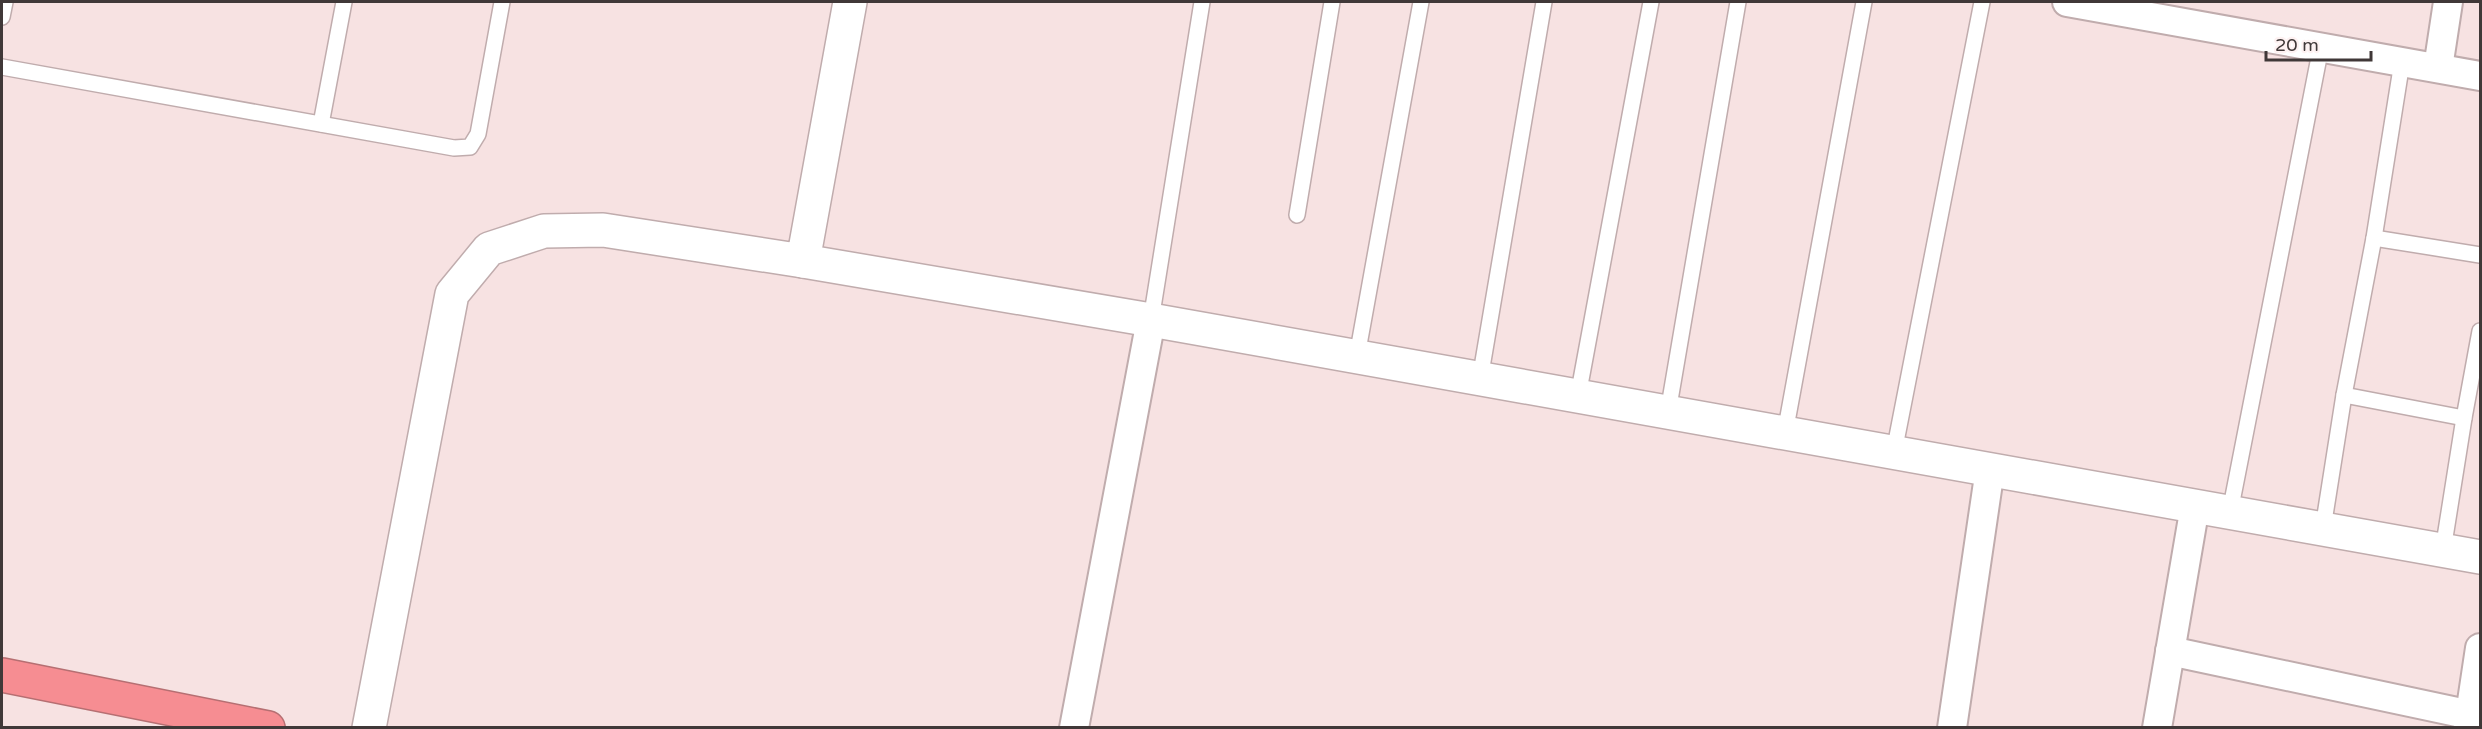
<svg xmlns="http://www.w3.org/2000/svg" width="2482" height="729" viewBox="0 0 2482 729" font-family="'Varela Round',sans-serif">
  <rect width="100%" height="100%" fill="#f7e2e2"/>
  <g fill="none" stroke-linecap="round" stroke-linejoin="round">
    <defs>
      <g id="lane">
        <polyline points="2,17 5,2"/>
        <polyline points="2,67 454,148 470,147 478,134 502,2"/>
        <polyline points="321,124 344,2"/>
        <polyline points="1297,215 1332,2"/>
        <polyline points="2374,238 2480,255"/>
        <polyline points="1151,320 1202,2"/>
        <polyline points="1357,356 1421,2"/>
        <polyline points="1480,379 1544,2"/>
        <polyline points="2344,395 2464,418"/>
        <polyline points="1578,396 1651,2"/>
        <polyline points="1668,412 1738,2"/>
        <polyline points="1785,433 1864,2"/>
        <polyline points="1894,452 1982,2"/>
        <polyline points="2230,512 2321,47"/>
        <polyline points="2323,528 2344,395 2374,238 2402,62"/>
        <polyline points="2443,550 2464,418 2480,331"/>
      </g>
      <g id="street">
        <polyline points="2067,2 2480,76"/>
        <polyline points="2438,68 2448,2"/>
        <polyline points="2170,651 2471,715"/>
        <polyline points="1074,728 1151,320"/>
        <polyline points="1952,728 1990,469"/>
        <polyline points="2157,728 2195,506"/>
        <polyline points="2468,728 2480,648"/>
      </g>
      <g id="secondary">
        <polyline points="803,261 1151,320 2480,557"/>
        <polyline points="369,728 452,294 489,249 544,231 603,230 803,261 850,2"/>
      </g>
      <polyline id="highway" points="2,675 268,728"/>
    </defs>
    <use href="#lane" stroke="#c0acad" stroke-width="18"/>
    <use href="#street" stroke="#c0acad" stroke-width="32"/>
    <use href="#secondary" stroke="#c0acad" stroke-width="36"/>
    <use href="#highway" stroke="#b66f72" stroke-width="36"/>
    <use href="#lane" stroke="#fff" stroke-width="15"/>
    <use href="#street" stroke="#fff" stroke-width="28"/>
    <use href="#secondary" stroke="#fff" stroke-width="33"/>
    <use href="#highway" stroke="#f68d92" stroke-width="33"/>
  </g>
  <rect width="2482" height="729" fill="none" stroke="#403838" stroke-width="6"/>
  <path d="M2266 51v9h105v-9" fill="none" stroke="#403838" stroke-width="3"/>
  <text x="2275" y="51" font-size="18" fill="#403838" stroke="#fef2f2" stroke-width="4.5" paint-order="stroke">20 m</text>
</svg>
